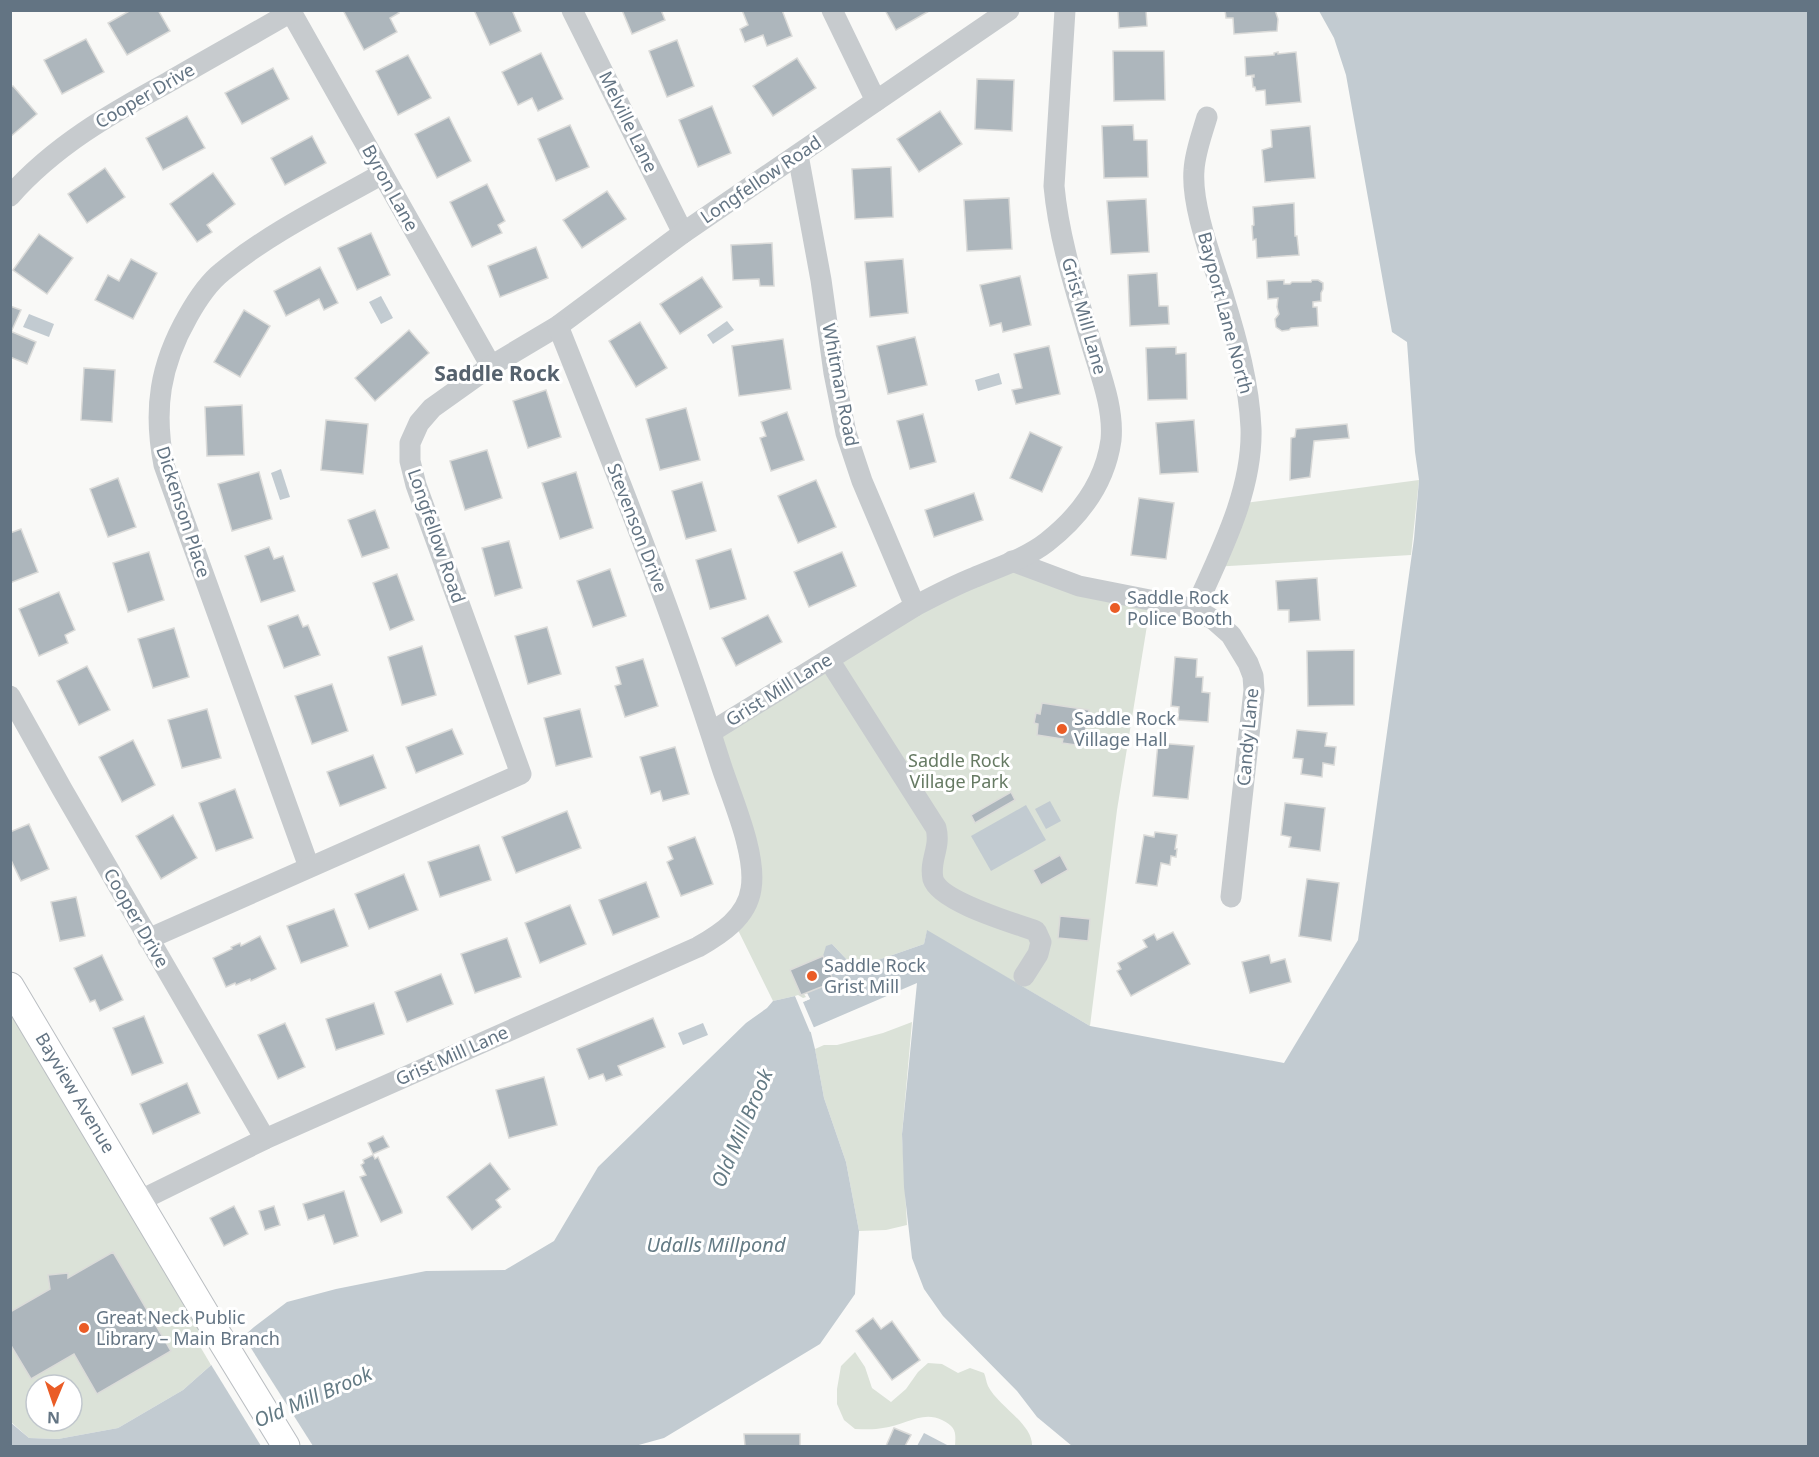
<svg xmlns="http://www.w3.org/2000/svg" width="1819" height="1457" viewBox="0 0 1819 1457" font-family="'Noto Sans',sans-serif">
  <rect width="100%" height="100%" fill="#f9f9f7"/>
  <g fill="#dbe2d8" fill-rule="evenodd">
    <polygon points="1419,480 1411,555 1212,567 1237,504"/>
    <polygon points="1012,561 1151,601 1117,810 1090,1026 927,931 924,944 858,967 850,963 832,944 823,956 834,982 803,1002 795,996 773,1001 734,922 749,897 711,732"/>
    <path d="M10 986 219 1337 201 1348 211 1365 183 1390 118 1428 58 1439 29 1438 11 1422ZM36 1385H72V1421H36Z"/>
    <polygon points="912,1022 902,1134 907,1225 886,1230 859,1231 846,1162 824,1098 815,1049 824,1045 837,1045 883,1033"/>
    <path d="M855 1352 865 1367 872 1388 891 1402 906 1389 918 1372 928 1363 942 1364 958 1373 970 1368 984 1373C986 1377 986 1382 988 1386 998 1406 1033 1424 1032 1446H955C956 1432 956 1427 942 1420 922 1410 904 1426 883 1428 874 1430 864 1429 855 1429L844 1420 837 1404V1389L841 1366Z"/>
  </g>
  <g fill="#c2cbd1">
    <polygon points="1319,11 1808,11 1808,1446 1072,1446 1037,1417 1017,1391 943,1316 924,1289 912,1258 904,1187 902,1134 917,983 810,1029 815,1049 824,1098 846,1162 859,1231 855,1294 820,1344 664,1438 635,1446 11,1446 10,1422 29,1438 58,1439 118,1428 183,1390 254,1327 287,1302 336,1289 426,1271 505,1270 554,1241 598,1167 746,1023 767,1008 773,1001 795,996 803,1002 810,999 807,993 834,982 823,956 826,946 832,944 850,963 858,967 924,944 927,930 1090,1026 1284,1063 1358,940 1414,539 1419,480 1415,452 1407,342 1392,332 1346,75 1334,38"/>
    <polygon points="381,296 393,318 381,324 369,302"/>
    <polygon points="29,314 54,324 49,337 23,327"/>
    <polygon points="727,321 734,330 713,344 707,335"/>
    <polygon points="999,373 1002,384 978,391 975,380"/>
    <polygon points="281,469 290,497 280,500 271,473"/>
    <polygon points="1050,801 1061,821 1046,829 1035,809"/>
    <polygon points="1026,805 1046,840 991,871 971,836"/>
    <polygon points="703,1023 708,1035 683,1045 678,1033"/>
    <polygon points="924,1433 949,1446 917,1446"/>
  </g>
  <g fill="#f9f9f7">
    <polygon points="807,993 810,999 803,1002 815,1030 810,1032 795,996 798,995 803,998 806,997 804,994"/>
    <polygon points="242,1334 313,1446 261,1446 210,1363"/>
  </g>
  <g fill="#adb6bc" stroke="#dbdbd9" stroke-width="1.5">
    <polygon points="131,10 158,10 170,31 127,55 108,23"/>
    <polygon points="343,10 397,10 399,13 390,18 397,32 364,50"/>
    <polygon points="474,10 512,10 521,31 490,45"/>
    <polygon points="622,10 661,10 665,20 632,34"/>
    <polygon points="742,10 782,10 792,36 767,46 763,35 745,42 740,29 748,25"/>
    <polygon points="885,10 931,10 896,30"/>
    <polygon points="1118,10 1146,10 1147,26 1119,28"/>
    <polygon points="1225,10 1275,10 1278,19 1277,31 1234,34 1233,18 1226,18"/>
    <polygon points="86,39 104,72 62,94 44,60"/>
    <polygon points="677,40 694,86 667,97 649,51"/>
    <polygon points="1113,51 1164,51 1165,100 1114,101"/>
    <polygon points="1278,52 1278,54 1296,52 1301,102 1266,105 1265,90 1256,91 1255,87 1253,87 1252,77 1254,77 1254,75 1246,76 1245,57 1274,55 1274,53"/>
    <polygon points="541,53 563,99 538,111 532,98 518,105 502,72"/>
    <polygon points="408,55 431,98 398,115 376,71"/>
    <polygon points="797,58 816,88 773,116 753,86"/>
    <polygon points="273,68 289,99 242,124 225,93"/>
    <polygon points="977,79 1014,80 1012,131 975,129"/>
    <polygon points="13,86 37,114 10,137 10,88"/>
    <polygon points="712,106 731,153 698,167 679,120"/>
    <polygon points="940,111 962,144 919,172 897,139"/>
    <polygon points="187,116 205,148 163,170 146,138"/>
    <polygon points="449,117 471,161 437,178 415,134"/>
    <polygon points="570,125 589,167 556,181 538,139"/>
    <polygon points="1133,125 1134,140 1147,140 1148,177 1104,178 1102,126"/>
    <polygon points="1310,126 1315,178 1265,182 1262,150 1272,147 1271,130"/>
    <polygon points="312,136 326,163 285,185 271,158"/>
    <polygon points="891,167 893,217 855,219 852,169"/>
    <polygon points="105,168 125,197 87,223 68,194"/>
    <polygon points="213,173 235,204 207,225 212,232 197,242 170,204"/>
    <polygon points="487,184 505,221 498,225 502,233 472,247 450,202"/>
    <polygon points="607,191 626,219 582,248 563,220"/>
    <polygon points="1009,198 1012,249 967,251 964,200"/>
    <polygon points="1146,199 1149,252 1111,254 1107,201"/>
    <polygon points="1294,203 1295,236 1297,236 1299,255 1257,258 1256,239 1253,240 1252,226 1254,225 1253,207"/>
    <polygon points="371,233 390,275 357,290 338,248"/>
    <polygon points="39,234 73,258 47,294 13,270"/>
    <polygon points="772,243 774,286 760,286 759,279 733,280 731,245"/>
    <polygon points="536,247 548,278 500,297 488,266"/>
    <polygon points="131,259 157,273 133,319 95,300 108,275 119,281"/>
    <polygon points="903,259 908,313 870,317 865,262"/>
    <polygon points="320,267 338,303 324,310 319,299 286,316 274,291"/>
    <polygon points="1157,273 1159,306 1168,306 1169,324 1130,326 1128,275"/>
    <polygon points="1020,276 1031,325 1003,332 1001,323 990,326 980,285"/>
    <polygon points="702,277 722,307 680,334 660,304"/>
    <polygon points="1284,280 1284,284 1290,284 1292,282 1311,282 1312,280 1318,280 1323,283 1323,289 1321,293 1321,301 1313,302 1313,307 1317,307 1318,326 1291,328 1289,330 1282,331 1276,327 1275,319 1279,314 1277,307 1278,298 1268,299 1267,281"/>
    <polygon points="10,306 21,310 12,330 10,330"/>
    <polygon points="244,310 270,326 240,377 214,362"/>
    <polygon points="640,322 667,368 636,387 609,341"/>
    <polygon points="409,330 429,353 375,401 355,378"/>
    <polygon points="10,331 36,342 27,364 10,357"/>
    <polygon points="915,337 927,385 888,394 877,346"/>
    <polygon points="783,339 791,389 739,396 732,346"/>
    <polygon points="1049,346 1060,394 1016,404 1012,390 1022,388 1014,354"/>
    <polygon points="1176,347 1176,354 1186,353 1187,399 1148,400 1146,348"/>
    <polygon points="84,368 115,370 112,422 81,420"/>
    <polygon points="546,390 561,437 528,448 513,401"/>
    <polygon points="242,405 244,455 207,456 205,407"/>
    <polygon points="686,408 700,460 660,470 646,419"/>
    <polygon points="787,412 804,460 771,471 760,438 766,436 761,422"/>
    <polygon points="923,414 936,462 910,469 897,421"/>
    <polygon points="326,420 368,424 363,474 321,470"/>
    <polygon points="1194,420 1198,472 1160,474 1156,423"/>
    <polygon points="1347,424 1349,438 1314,441 1310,477 1290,480 1291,438 1295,437 1296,429"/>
    <polygon points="1030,432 1062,447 1042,492 1010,478"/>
    <polygon points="487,450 502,498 465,510 450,461"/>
    <polygon points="259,472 272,519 232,531 218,484"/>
    <polygon points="576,472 593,528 560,539 542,483"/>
    <polygon points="118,478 136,527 108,537 90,489"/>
    <polygon points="816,480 836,527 798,543 778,496"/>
    <polygon points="702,482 716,531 686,539 672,491"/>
    <polygon points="974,493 983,520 934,537 925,510"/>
    <polygon points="1139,498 1174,503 1166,559 1131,555"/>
    <polygon points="375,510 389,548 362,557 348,520"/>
    <polygon points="21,529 38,572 10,583 10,533"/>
    <polygon points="509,541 522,588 495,596 482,548"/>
    <polygon points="269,547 274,559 283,556 295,591 261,602 245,556"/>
    <polygon points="731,549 746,599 710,609 696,560"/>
    <polygon points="149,552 164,600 128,612 113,563"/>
    <polygon points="842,552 856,586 809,607 794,572"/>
    <polygon points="610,569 626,616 593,627 577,581"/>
    <polygon points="397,574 414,620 390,630 373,583"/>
    <polygon points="1317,578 1320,620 1289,622 1289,610 1278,610 1276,581"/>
    <polygon points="59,592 75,630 65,635 68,643 39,656 19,609"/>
    <polygon points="1111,605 1121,606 1120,611 1110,610"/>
    <polygon points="298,615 303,627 308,625 320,655 284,668 268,626"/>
    <polygon points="768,615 782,642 736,666 722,638"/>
    <polygon points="547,627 561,674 528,684 515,636"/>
    <polygon points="174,628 189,677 153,688 138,639"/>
    <polygon points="422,646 436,695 402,705 388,657"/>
    <polygon points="1354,650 1354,705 1308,706 1307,651"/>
    <polygon points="1175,657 1197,659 1196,677 1203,677 1202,692 1210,693 1208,722 1178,720 1179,707 1171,706"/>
    <polygon points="643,659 658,706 625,717 615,686 621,684 616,667"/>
    <polygon points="87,666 110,710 79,725 57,681"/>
    <polygon points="332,684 348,731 312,744 295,696"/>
    <polygon points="1042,703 1089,710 1083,746 1062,743 1063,739 1037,735 1038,724 1034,723 1036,713 1040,714"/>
    <polygon points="207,709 221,758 182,768 168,720"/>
    <polygon points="580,709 592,757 556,766 544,718"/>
    <polygon points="452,729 463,754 416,773 406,747"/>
    <polygon points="1297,730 1327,733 1325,746 1336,747 1334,765 1323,763 1322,777 1301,774 1303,759 1293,758"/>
    <polygon points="133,740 155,785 122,802 99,757"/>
    <polygon points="1158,743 1194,746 1188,799 1153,796"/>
    <polygon points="675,747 689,794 663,801 660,791 651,794 640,757"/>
    <polygon points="373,755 386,788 340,806 327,772"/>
    <polygon points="235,789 253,838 216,851 199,803"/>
    <polygon points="1011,792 1015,800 975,823 971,815"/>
    <polygon points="1285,803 1325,808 1320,851 1289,847 1291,837 1281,835"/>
    <polygon points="567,811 581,848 516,873 502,837"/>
    <polygon points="173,815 197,858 161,879 136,836"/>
    <polygon points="29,824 49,869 21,881 10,858 10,832"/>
    <polygon points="1155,832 1177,835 1175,849 1177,849 1176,857 1171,856 1170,865 1161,863 1157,886 1136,883 1144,835 1154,837"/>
    <polygon points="695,837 713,884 681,896 667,862 673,859 668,847"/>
    <polygon points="479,845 491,880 440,897 428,862"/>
    <polygon points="1060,855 1068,870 1041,885 1033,870"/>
    <polygon points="404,874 418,910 369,929 355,894"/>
    <polygon points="1307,879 1339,883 1331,941 1299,936"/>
    <polygon points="646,882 659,917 613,935 599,900"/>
    <polygon points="76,897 85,936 60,941 51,902"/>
    <polygon points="570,905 586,944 540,963 525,923"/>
    <polygon points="334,909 348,946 301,963 287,926"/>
    <polygon points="1060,916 1090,919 1088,941 1058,938"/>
    <polygon points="1173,932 1190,964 1131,996 1117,971 1121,969 1118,963 1147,947 1143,940 1154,934 1157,940"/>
    <polygon points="260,936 276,969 251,981 250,979 236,985 235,983 226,987 213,958 232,949 231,947 240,943 241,946"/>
    <polygon points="507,938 521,977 475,993 461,954"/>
    <polygon points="102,955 123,1000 100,1011 95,1000 90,1002 74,968"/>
    <polygon points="1269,955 1271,963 1285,959 1291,982 1250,993 1242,962"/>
    <polygon points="823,956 834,982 801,995 790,970"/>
    <polygon points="441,974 453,1004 407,1022 395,992"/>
    <polygon points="374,1003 384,1034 336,1050 326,1019"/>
    <polygon points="144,1016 163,1063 132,1075 113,1028"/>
    <polygon points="653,1018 665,1047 618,1066 622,1075 606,1081 603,1074 589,1079 577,1049"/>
    <polygon points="285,1023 305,1067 278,1079 258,1035"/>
    <polygon points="544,1077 557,1125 509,1138 496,1090"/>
    <polygon points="187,1083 200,1113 153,1134 140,1104"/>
    <polygon points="383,1136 389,1147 373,1154 368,1143"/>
    <polygon points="373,1155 375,1159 378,1157 402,1211 402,1213 381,1222 360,1177 366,1175 361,1165 364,1163 363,1160"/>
    <polygon points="490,1163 510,1189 496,1200 501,1207 472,1230 447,1197"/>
    <polygon points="344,1191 358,1236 334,1244 324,1215 308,1220 303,1204"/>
    <polygon points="234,1206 248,1234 224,1246 210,1218"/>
    <polygon points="274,1206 280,1225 265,1230 259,1211"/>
    <polygon points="113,1252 171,1351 97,1394 74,1354 31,1379 10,1344 10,1312 50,1289 48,1275 68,1273 68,1278"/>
    <polygon points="873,1318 881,1329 892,1321 920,1360 892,1380 856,1331"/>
    <polygon points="894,1428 911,1435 905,1446 886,1446"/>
    <polygon points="744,1434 800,1434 800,1446 745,1446"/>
  </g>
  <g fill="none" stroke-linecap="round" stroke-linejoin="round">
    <defs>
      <polyline id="major" points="10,986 218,1335 286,1446"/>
    </defs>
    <use href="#major" stroke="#babec2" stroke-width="29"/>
    <g stroke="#c7cbce" stroke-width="21">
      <polyline points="290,10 491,366"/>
      <polyline points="572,10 683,233"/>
      <polyline points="832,10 876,101"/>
      <polyline points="798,155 821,280 834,373 846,433 862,481 915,606"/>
      <path d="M10 196C54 146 110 114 167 83 208 59 250 36 291 12"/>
      <polyline points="1012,561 1079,586 1195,609 1214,620 1231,635 1248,663 1253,676 1254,690 1231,897"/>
      <path d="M1195 609C1220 553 1253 491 1251 428 1249 384 1237 340 1224 298 1213 262 1191 207 1194 170 1195 152 1202 134 1207 117"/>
      <path d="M829 660 936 828C941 848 929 860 933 879 940 902 1014 923 1036 931L1041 942 1038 954 1024 976"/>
      <polyline points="10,696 62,789 265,1139"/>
      <path d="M711 732 915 606C934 596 953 586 973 578 998 567 1025 559 1047 542 1080 516 1105 483 1111 440 1114 409 1101 376 1092 346 1077 294 1059 241 1054 186L1065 10"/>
      <path d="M309 867 164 465C153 409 160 365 188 316 197 300 208 283 222 272 269 233 329 204 382 174"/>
      <polyline points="148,939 521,774 416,485 410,461 410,443 419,423 432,408 491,366 558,326 683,233 1009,10"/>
      <path d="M139 1201 265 1139 698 947C721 934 747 917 751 889 757 854 732 799 721 765 674 616 616 471 558 326"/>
    </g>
    <use href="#major" stroke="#fff" stroke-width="27"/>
  </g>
  <g fill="#ea5c26" stroke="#fff" stroke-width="2">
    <circle cx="1115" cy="608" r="6"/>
    <circle cx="1062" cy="729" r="6"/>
    <circle cx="812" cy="976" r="6"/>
    <circle cx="84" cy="1328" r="6"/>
  </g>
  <g text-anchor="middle" stroke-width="6" stroke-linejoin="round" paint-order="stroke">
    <g font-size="18" fill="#637483" stroke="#fff">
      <text transform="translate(145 96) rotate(-30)" y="6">Cooper Drive</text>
      <text transform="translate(628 122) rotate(64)" y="6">Melville Lane</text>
      <text transform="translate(761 180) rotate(-34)" y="6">Longfellow Road</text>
      <text transform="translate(390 188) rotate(61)" y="6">Byron Lane</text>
      <text transform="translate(1225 313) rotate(75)" y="6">Bayport Lane North</text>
      <text transform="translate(1084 316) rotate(74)" y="6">Grist Mill Lane</text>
      <text transform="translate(840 385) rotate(79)" y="6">Whitman Road</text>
      <text transform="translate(183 512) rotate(72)" y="6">Dickenson Place</text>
      <text transform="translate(637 528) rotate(69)" y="6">Stevenson Drive</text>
      <text transform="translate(436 536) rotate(71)" y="6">Longfellow Road</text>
      <text transform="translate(779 690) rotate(-32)" y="6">Grist Mill Lane</text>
      <text transform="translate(1248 737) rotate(-85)" y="6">Candy Lane</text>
      <text transform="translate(136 918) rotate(60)" y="6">Cooper Drive</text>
      <text transform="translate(452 1056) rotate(-24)" y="6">Grist Mill Lane</text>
      <text transform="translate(75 1093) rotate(59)" y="6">Bayview Avenue</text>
    </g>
    <g font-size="18" fill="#637483" stroke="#fff" text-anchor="start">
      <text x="1127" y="604">Saddle Rock<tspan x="1127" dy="21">Police Booth</tspan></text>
      <text x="1074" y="725">Saddle Rock<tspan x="1074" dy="21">Village Hall</tspan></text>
      <text x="824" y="972">Saddle Rock<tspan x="824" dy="21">Grist Mill</tspan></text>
      <text x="96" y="1324">Great Neck Public<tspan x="96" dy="21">Library – Main Branch</tspan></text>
    </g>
    <g font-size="18" fill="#667a63" stroke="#fff">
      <text x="959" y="767">Saddle Rock<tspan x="959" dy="21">Village Park</tspan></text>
    </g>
    <g font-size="20" font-style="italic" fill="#637a84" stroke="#fff">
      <text transform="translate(742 1128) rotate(-67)" y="7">Old Mill Brook</text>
      <text x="716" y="1252">Udalls Millpond</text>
      <text transform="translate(313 1397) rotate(-23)" y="7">Old Mill Brook</text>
    </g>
    <g font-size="21" font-weight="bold" fill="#56626e" stroke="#fff">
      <text x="497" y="381">Saddle Rock</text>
    </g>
  </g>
  <rect width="1819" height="1457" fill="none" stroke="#637483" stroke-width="24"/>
  <g transform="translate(54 1403) rotate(182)"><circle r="28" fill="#ffffff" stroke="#c1c7cd" stroke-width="1.5"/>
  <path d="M0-4.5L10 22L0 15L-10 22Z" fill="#ea5c26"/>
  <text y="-9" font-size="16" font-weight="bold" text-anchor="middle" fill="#637483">N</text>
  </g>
</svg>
